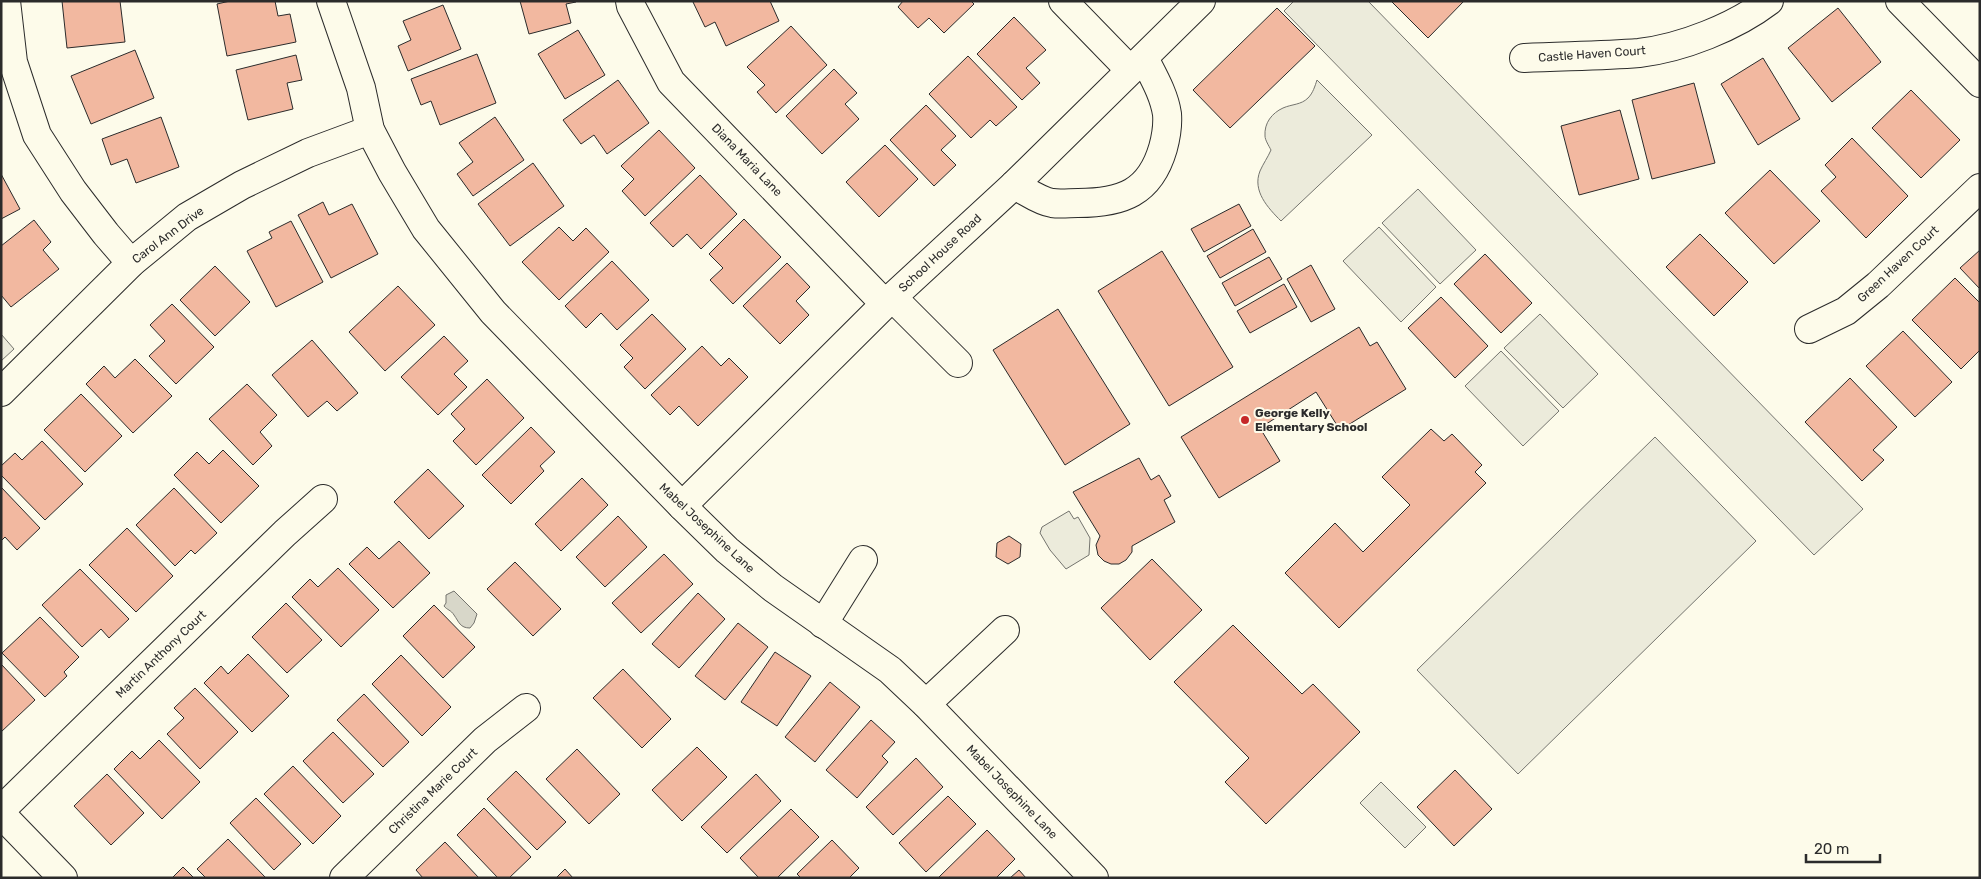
<svg xmlns="http://www.w3.org/2000/svg" width="1981" height="879" viewBox="0 0 1981 879" font-family="Rubik,sans-serif">
  <rect width="100%" height="100%" fill="#fdfbea"/>
  <g fill="#ecebdb" stroke="#74746e">
    <polygon points="1294,1 1368,1 1863,509 1814,555 1284,11"/>
    <path d="M1317 80 1372 135 1281 221C1268 208 1252 191 1260 171 1263 164 1268 157 1271 150 1269 146 1265 140 1265 136 1264 123 1272 113 1283 108 1292 104 1301 105 1308 98 1313 93 1315 86 1317 80Z"/>
    <polygon points="1418,189 1476,250 1440,284 1382,223"/>
    <polygon points="1379,227 1436,287 1401,322 1343,261"/>
    <polygon points="1540,314 1598,374 1563,408 1504,348"/>
    <polygon points="1,334 14,349 1,361"/>
    <polygon points="1501,351 1559,411 1523,446 1465,386"/>
    <polygon points="1655,437 1756,541 1518,774 1417,670"/>
    <polygon points="1069,511 1074,519 1078,517 1090,538 1089,555 1066,569 1050,550 1040,533 1042,527"/>
    <polygon points="1381,782 1426,827 1405,848 1360,803"/>
  </g>
  <path fill="#d8d7c9" stroke="#74746e" d="M454 591 477 614 474 623 470 628C460 628 459 622 454 615 451 610 447 610 444 606L446 603V595Z"/>
  <g fill="#f2b8a0" stroke="#2b2b2b">
    <polygon points="62,1 120,1 125,42 67,48"/>
    <polygon points="230,1 275,1 278,16 290,14 296,42 227,56 217,4"/>
    <polygon points="520,1 576,1 576,2 566,4 571,23 529,34"/>
    <polygon points="695,1 770,1 779,21 726,46 715,22 705,27 693,2"/>
    <polygon points="903,1 971,1 974,4 944,33 929,18 918,28 898,7"/>
    <polygon points="1391,1 1464,1 1428,38"/>
    <polygon points="443,5 461,49 408,71 398,46 411,40 403,21"/>
    <polygon points="1277,8 1315,46 1230,128 1193,90"/>
    <polygon points="1838,8 1881,62 1832,102 1788,48"/>
    <polygon points="1014,17 1046,50 1026,68 1040,83 1022,100 977,54"/>
    <polygon points="791,26 827,65 776,113 757,92 765,85 747,67"/>
    <polygon points="578,30 605,75 565,99 538,54"/>
    <polygon points="135,50 154,98 91,124 71,76"/>
    <polygon points="477,54 496,103 440,125 431,101 421,105 411,79"/>
    <polygon points="296,55 302,80 287,83 293,109 248,120 236,70"/>
    <polygon points="968,56 1017,107 996,126 990,120 971,138 929,94"/>
    <polygon points="1763,58 1800,119 1758,145 1721,84"/>
    <polygon points="834,69 857,93 845,104 859,119 822,154 786,116"/>
    <polygon points="618,80 649,123 607,154 594,135 581,144 563,120"/>
    <polygon points="1694,83 1715,163 1652,179 1632,100"/>
    <polygon points="1911,90 1960,140 1921,178 1872,128"/>
    <polygon points="926,105 956,136 941,150 956,165 934,186 890,140"/>
    <polygon points="1620,110 1639,179 1579,195 1561,126"/>
    <polygon points="161,117 179,167 136,183 127,159 111,165 102,139"/>
    <polygon points="495,117 524,160 473,196 457,174 473,162 459,143"/>
    <polygon points="659,130 695,168 645,216 622,191 634,179 621,166"/>
    <polygon points="1852,138 1908,196 1866,238 1821,191 1836,177 1825,165"/>
    <polygon points="885,145 918,179 879,217 846,182"/>
    <polygon points="533,163 564,206 510,246 478,204"/>
    <polygon points="1770,170 1820,221 1774,264 1725,213"/>
    <polygon points="1,174 20,209 1,219"/>
    <polygon points="700,175 737,214 701,249 687,234 673,247 650,223"/>
    <polygon points="323,202 329,215 352,204 378,254 331,278 298,215"/>
    <polygon points="1239,204 1251,226 1204,252 1191,229"/>
    <polygon points="744,219 781,257 733,304 710,280 723,268 709,254"/>
    <polygon points="34,220 51,242 43,250 59,269 11,307 1,295 1,246"/>
    <polygon points="291,221 323,282 276,307 247,251 272,238 269,232"/>
    <polygon points="559,227 573,241 586,228 609,252 559,300 522,262"/>
    <polygon points="1253,229 1266,252 1220,278 1207,256"/>
    <polygon points="1700,234 1748,282 1714,316 1666,267"/>
    <polygon points="1980,250 1980,289 1960,268"/>
    <polygon points="1162,251 1233,367 1169,406 1098,291"/>
    <polygon points="1485,254 1532,303 1501,333 1454,284"/>
    <polygon points="1269,257 1282,279 1235,306 1222,283"/>
    <polygon points="612,261 649,300 617,330 601,313 586,328 565,306"/>
    <polygon points="787,263 810,287 796,301 809,315 780,344 743,306"/>
    <polygon points="1311,265 1335,309 1311,322 1287,279"/>
    <polygon points="215,266 250,302 215,336 180,300"/>
    <polygon points="1955,278 1980,303 1980,350 1961,369 1912,320"/>
    <polygon points="1284,284 1297,307 1250,333 1237,311"/>
    <polygon points="398,286 435,325 385,371 349,332"/>
    <polygon points="1441,297 1488,346 1455,378 1408,328"/>
    <polygon points="172,304 214,347 176,384 149,356 165,341 150,325"/>
    <polygon points="1058,309 1130,424 1065,465 993,350"/>
    <polygon points="652,314 686,349 645,389 624,367 633,358 620,345"/>
    <polygon points="1359,327 1370,346 1377,342 1406,389 1340,430 1316,392 1260,428 1280,461 1219,498 1181,437"/>
    <polygon points="1903,331 1952,382 1915,417 1866,366"/>
    <polygon points="444,336 468,361 454,374 467,387 438,415 401,377"/>
    <polygon points="312,340 358,393 337,411 327,401 308,417 272,375"/>
    <polygon points="702,346 721,366 729,358 748,377 698,426 679,406 670,415 651,395"/>
    <polygon points="135,359 172,396 133,433 86,384 104,366 115,378"/>
    <polygon points="1850,378 1897,427 1873,450 1884,460 1862,481 1805,422"/>
    <polygon points="487,379 524,418 476,465 453,441 465,429 451,414"/>
    <polygon points="247,384 277,415 260,432 272,446 253,465 209,419"/>
    <polygon points="81,394 122,436 85,472 44,430"/>
    <polygon points="531,427 555,452 540,466 544,471 511,504 482,475"/>
    <polygon points="1431,429 1444,441 1452,434 1482,465 1475,472 1486,483 1339,628 1285,573 1335,523 1363,552 1410,505 1382,477"/>
    <polygon points="42,441 83,484 45,520 1,475 1,466 15,453 22,460"/>
    <polygon points="223,450 259,486 221,523 174,475 197,452 209,464"/>
    <polygon points="1139,458 1151,480 1159,475 1171,496 1164,500 1175,522 1132,546 1132,552 1126,560 1119,564 1111,564 1104,561 1098,555 1096,545 1100,536 1073,492"/>
    <polygon points="428,469 464,506 429,539 394,502"/>
    <polygon points="582,478 608,505 561,551 535,524"/>
    <polygon points="1,487 40,528 17,550 5,537 1,541"/>
    <polygon points="174,488 217,533 195,554 191,550 175,566 136,525"/>
    <polygon points="618,516 647,547 605,587 576,557"/>
    <polygon points="127,528 173,576 136,612 89,565"/>
    <polygon points="1009,536 1021,544 1020,557 1008,564 996,557 997,543"/>
    <polygon points="399,541 430,573 393,608 349,564 367,547 379,559"/>
    <polygon points="664,554 693,584 641,633 612,603"/>
    <polygon points="1152,559 1202,610 1150,660 1101,608"/>
    <polygon points="515,562 561,609 533,636 487,589"/>
    <polygon points="338,568 379,610 341,647 292,597 310,579 318,587"/>
    <polygon points="80,569 129,619 109,638 101,629 82,647 42,605"/>
    <polygon points="698,593 725,619 679,668 652,644"/>
    <polygon points="286,603 322,640 287,673 252,637"/>
    <polygon points="434,605 475,647 443,678 403,636"/>
    <polygon points="40,617 79,657 64,672 67,676 45,697 2,653"/>
    <polygon points="738,623 768,647 725,700 695,676"/>
    <polygon points="1233,625 1302,694 1313,684 1360,732 1266,824 1225,782 1249,758 1174,682"/>
    <polygon points="775,652 811,676 777,726 741,702"/>
    <polygon points="248,654 289,696 252,732 204,683 221,666 228,674"/>
    <polygon points="401,655 451,707 422,736 372,684"/>
    <polygon points="1,664 35,700 1,732"/>
    <polygon points="623,669 671,719 642,748 593,698"/>
    <polygon points="830,682 860,707 815,762 785,737"/>
    <polygon points="195,688 238,732 200,769 167,734 184,718 174,708"/>
    <polygon points="364,694 409,742 383,767 337,720"/>
    <polygon points="871,720 895,742 882,756 888,762 857,798 826,770"/>
    <polygon points="333,732 374,774 343,803 303,761"/>
    <polygon points="159,740 200,782 162,819 114,769 132,751 140,759"/>
    <polygon points="697,747 727,777 682,821 652,790"/>
    <polygon points="577,749 620,794 589,824 546,779"/>
    <polygon points="916,758 943,787 893,835 866,807"/>
    <polygon points="293,766 341,816 313,844 264,794"/>
    <polygon points="1455,770 1492,809 1454,846 1417,807"/>
    <polygon points="516,771 566,822 537,850 487,799"/>
    <polygon points="107,774 144,813 111,845 74,806"/>
    <polygon points="756,774 781,801 727,853 701,827"/>
    <polygon points="948,796 976,824 926,872 899,843"/>
    <polygon points="256,798 301,844 274,870 230,823"/>
    <polygon points="484,808 531,857 509,878 498,878 457,835"/>
    <polygon points="791,809 819,837 777,878 759,878 740,858"/>
    <polygon points="987,830 1015,859 996,878 938,878"/>
    <polygon points="228,839 266,878 206,878 197,869"/>
    <polygon points="832,840 859,868 849,878 801,878 797,874"/>
    <polygon points="445,842 479,878 423,878 416,870"/>
    <polygon points="183,867 194,878 172,878"/>
    <polygon points="565,869 573,878 556,878"/>
    <polygon points="1019,870 1026,878 1010,878"/>
  </g>
  <g fill="none" stroke-linecap="round" stroke-linejoin="round">
    <defs>
      <g id="minor">
        <polyline points="6,1 13,62 37,135 73,191 106,234 131,263"/>
        <polyline points="331,1 361,88 370,130 392,172 426,229 493,312 682,506 727,550 773,588 890,670 926,704 1094,878"/>
        <polyline points="630,1 631,6 671,82 885,304"/>
        <polyline points="1063,1 1130,70"/>
        <polyline points="1900,1 1980,83"/>
        <path d="M1524 58C1562 56 1601 56 1639 53 1682 48 1735 27 1769 1"/>
        <path d="M1014 185C1025 190 1039 201 1052 203 1060 204 1070 203 1078 203 1122 203 1150 193 1163 148 1166 137 1168 126 1167 114 1164 94 1153 76 1144 58"/>
        <polyline points="892,297 958,363"/>
        <polyline points="1809,329 1846,311 1878,285 1980,188"/>
        <polyline points="1,392 131,263 187,217 242,185 308,153 370,130"/>
        <polyline points="682,506 885,304 1014,185 1201,1"/>
        <polyline points="823,624 863,560"/>
        <polyline points="926,704 1005,630"/>
        <polyline points="1,810 285,533 323,499"/>
        <polyline points="1,814 63,878"/>
        <polyline points="344,878 485,740 526,708"/>
      </g>
    </defs>
    <use href="#minor" stroke="#2b2b2b" stroke-width="30"/>
    <use href="#minor" stroke="#fdfbea" stroke-width="28"/>
  </g>
  <circle fill="#c62828" stroke="#fdfbea" stroke-width="2" cx="1245" cy="420" r="5"/>
  <g text-anchor="middle" stroke-width="4" stroke-linejoin="round" paint-order="stroke">
    <g font-size="12" fill="#2b2b2b" stroke="#fdfbea">
      <text transform="translate(1592 54) rotate(-4)" y="4">Castle Haven Court</text>
      <text transform="translate(747 160) rotate(46)" y="4">Diana Maria Lane</text>
      <text transform="translate(168 235) rotate(-37)" y="4">Carol Ann Drive</text>
      <text transform="translate(940 253) rotate(-43)" y="4">School House Road</text>
      <text transform="translate(1898 264) rotate(-43)" y="4">Green Haven Court</text>
      <text transform="translate(707 528) rotate(43)" y="4">Mabel Josephine Lane</text>
      <text transform="translate(161 654) rotate(-44)" y="4">Martin Anthony Court</text>
      <text transform="translate(433 791) rotate(-44)" y="4">Christina Marie Court</text>
      <text transform="translate(1012 792) rotate(46)" y="4">Mabel Josephine Lane</text>
    </g>
    <g font-size="12" font-weight="bold" fill="#2b2b2b" stroke="#fdfbea" text-anchor="start">
      <text x="1255" y="417">George Kelly<tspan x="1255" dy="14">Elementary School</tspan></text>
    </g>
  </g>
  <rect width="1981" height="879" fill="none" stroke="#2b2b2b" stroke-width="5"/>
  <path d="M1806 854v8h74v-8" fill="none" stroke="#2b2b2b" stroke-width="2.5"/>
  <text x="1814" y="854" font-size="15" fill="#2b2b2b" stroke="#fdfbea" stroke-width="4" paint-order="stroke">20 m</text>
</svg>
